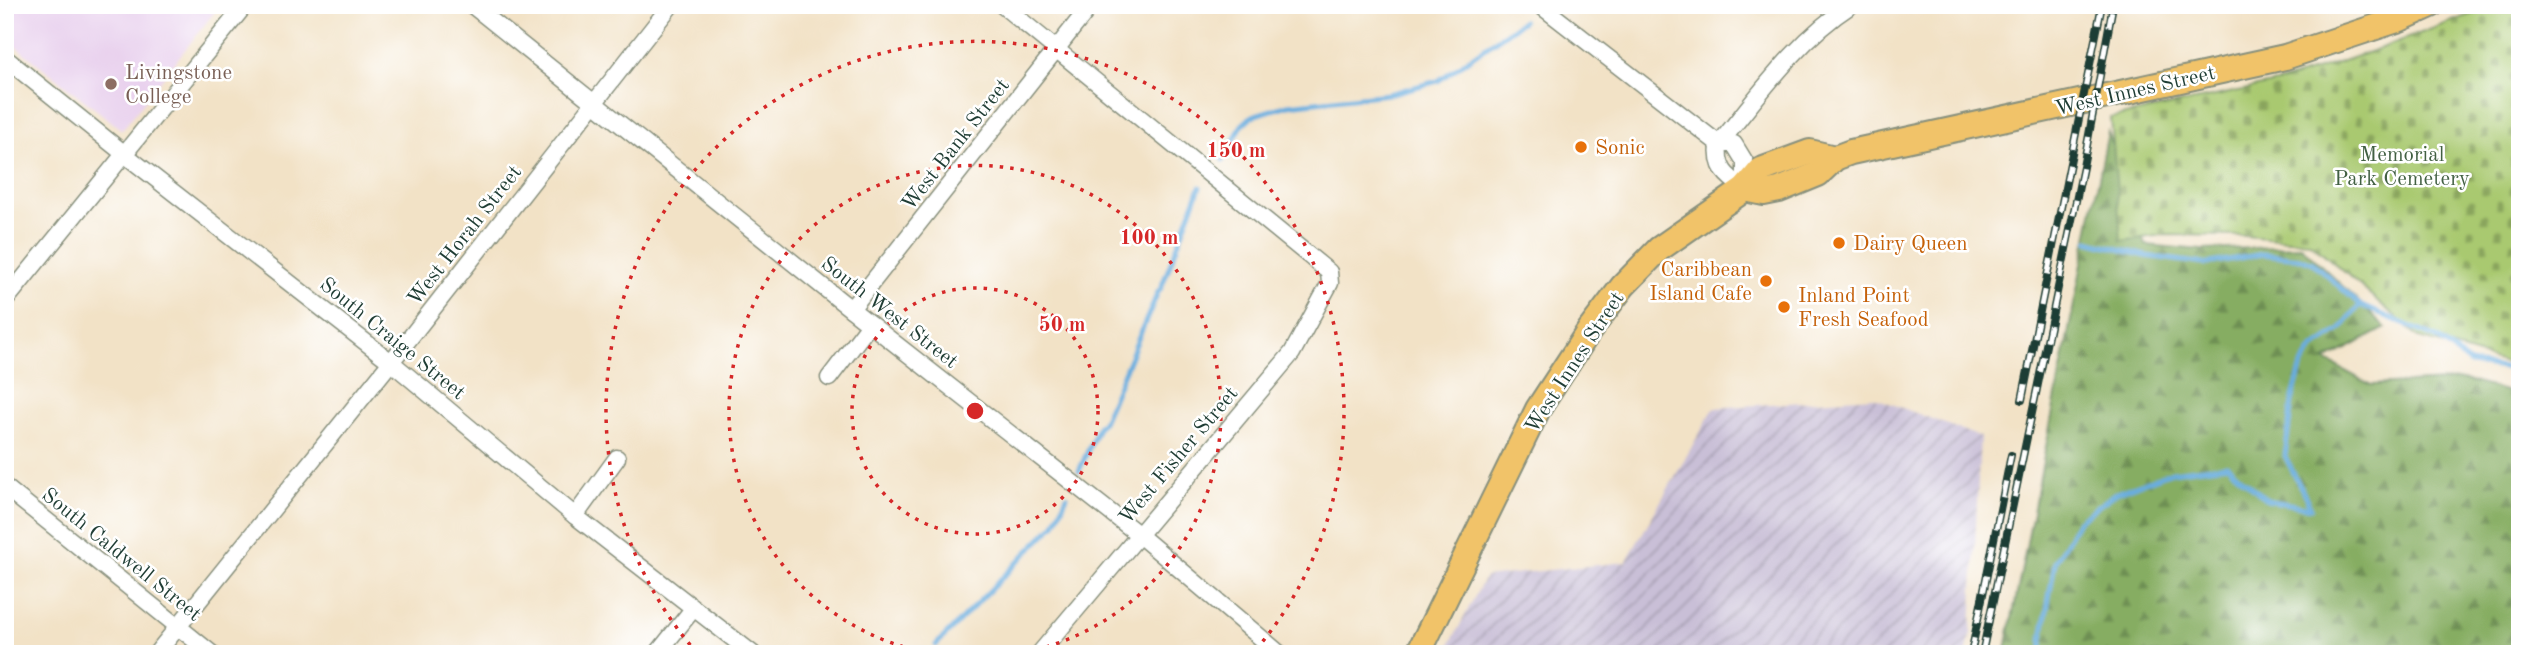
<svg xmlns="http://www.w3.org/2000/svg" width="2525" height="659" viewBox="0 0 2525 659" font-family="'Old Standard TT',serif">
  <defs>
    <pattern id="industrial-furrows" width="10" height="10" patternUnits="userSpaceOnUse" patternTransform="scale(1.75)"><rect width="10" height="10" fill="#c9bfd7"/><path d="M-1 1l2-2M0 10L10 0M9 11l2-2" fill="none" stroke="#a39caf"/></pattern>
    <pattern id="forest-firs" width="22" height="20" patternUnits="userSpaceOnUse" patternTransform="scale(1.75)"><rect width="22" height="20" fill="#86ad62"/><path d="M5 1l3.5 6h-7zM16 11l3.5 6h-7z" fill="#6d8e52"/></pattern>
    <pattern id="cemetery-stones" width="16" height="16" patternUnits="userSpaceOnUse" patternTransform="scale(1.75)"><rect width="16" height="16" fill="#a9c970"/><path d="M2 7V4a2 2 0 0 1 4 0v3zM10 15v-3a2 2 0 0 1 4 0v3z" fill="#89a45d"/></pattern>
  </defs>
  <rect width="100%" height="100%" fill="#fff"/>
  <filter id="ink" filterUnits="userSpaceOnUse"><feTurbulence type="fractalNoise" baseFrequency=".0143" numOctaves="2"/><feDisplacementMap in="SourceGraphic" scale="14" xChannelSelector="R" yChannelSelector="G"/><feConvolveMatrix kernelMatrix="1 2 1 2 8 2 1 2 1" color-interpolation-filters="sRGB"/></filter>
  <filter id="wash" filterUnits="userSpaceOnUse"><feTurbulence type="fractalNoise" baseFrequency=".00686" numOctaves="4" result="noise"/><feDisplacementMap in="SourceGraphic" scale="28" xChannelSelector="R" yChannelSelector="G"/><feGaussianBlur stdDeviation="1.57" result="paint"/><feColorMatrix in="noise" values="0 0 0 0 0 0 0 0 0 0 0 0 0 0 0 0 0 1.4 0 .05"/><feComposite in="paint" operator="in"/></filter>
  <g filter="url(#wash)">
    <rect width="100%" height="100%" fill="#f2e2c6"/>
    <polygon fill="#e9d2ee" points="5,5 220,5 122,130 5,38"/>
    <polygon fill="url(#industrial-furrows)" points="1873,397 1980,437 1971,633 1966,654 1445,654 1485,577 1626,562 1714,408"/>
    <polygon fill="url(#forest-firs)" stroke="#52754b" stroke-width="2" points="2108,132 2146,245 2202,250 2301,246 2386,328 2325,360 2371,385 2465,380 2509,392 2520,384 2520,654 2005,654"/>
    <polygon fill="url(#cemetery-stones)" stroke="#648352" stroke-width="2" points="2495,5 2520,5 2520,367 2420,338 2310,242 2245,236 2162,235 2121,241 2111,118 2281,82 2384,47"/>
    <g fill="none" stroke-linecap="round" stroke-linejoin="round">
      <g stroke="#69adde" stroke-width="5">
        <polyline points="1223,160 1242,125 1252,116 1288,105 1388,94 1438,81 1523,21"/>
        <polyline points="2088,241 2146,256 2205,264 2263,254 2300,258 2313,263 2360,305 2437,338 2470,364 2512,369 2520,379"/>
        <polyline points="1079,471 1099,425 1103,422 1158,292 1161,288 1200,187"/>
        <polyline points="936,645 1055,524 1067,496"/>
        <polyline points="2042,654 2042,639 2055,562 2079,520 2116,493 2172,472 2227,465 2267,500 2311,508 2285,456 2292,401 2302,365 2313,348 2340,330 2360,305"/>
      </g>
    </g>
  </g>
  <g filter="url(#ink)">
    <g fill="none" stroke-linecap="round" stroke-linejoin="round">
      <defs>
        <g id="street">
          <polyline points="472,5 842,302 1138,534 1280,654"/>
          <polyline points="1002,5 1329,272 1330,283 1292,353 1039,654"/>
          <polyline points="1540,5 1719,144 1734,144 1745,162 1745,189"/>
          <polyline points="5,58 137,164 391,362 575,516 753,654"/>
          <path d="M1719 144C1759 95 1797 40 1851 5"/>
          <path d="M1719 144C1716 168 1726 176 1745 189"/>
          <polyline points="5,301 245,5"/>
          <polyline points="851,309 1091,5"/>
          <polyline points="829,378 870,324"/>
          <polyline points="5,487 212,654"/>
          <polyline points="575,516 617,458"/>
          <polyline points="156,654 391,362 671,5"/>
          <polyline points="657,654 693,609"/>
        </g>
        <g id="primary">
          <polyline points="1745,189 1764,193 1779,190 1818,174 1835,158 1851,152 2285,57 2400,19 2431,5"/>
          <polyline points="1418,654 1538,409 1589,331 1623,286 1659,249 1745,189 1761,170 1810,152 1835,158"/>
        </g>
      </defs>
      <use href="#street" stroke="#88907d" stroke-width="19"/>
      <use href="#primary" stroke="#88907d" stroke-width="28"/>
      <use href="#street" stroke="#fff" stroke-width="16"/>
      <use href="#primary" stroke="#f1c369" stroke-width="24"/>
      <defs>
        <g id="rail">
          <polyline points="2022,400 2102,5"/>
          <polyline points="1971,654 2011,455"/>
          <polyline points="1982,654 2083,167 2113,5"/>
        </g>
      </defs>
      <use href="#rail" stroke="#1f3d34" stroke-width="8"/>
      <use href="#rail" stroke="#fff" stroke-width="5" stroke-dasharray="16" stroke-linecap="butt"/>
    </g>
  </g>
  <g fill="none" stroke="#d62828" stroke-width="3.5" stroke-dasharray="3.5 7">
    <circle cx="975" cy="411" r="123"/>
    <path d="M934 654A246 246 0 1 1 1016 654"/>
    <path d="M697 653A369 369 0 1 1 1253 653"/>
  </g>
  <circle fill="#8d6e63" stroke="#fff" stroke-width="2.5" cx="111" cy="84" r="7"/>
  <g fill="#e8710a" stroke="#fff" stroke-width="2.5">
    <circle cx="1581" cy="147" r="7"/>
    <circle cx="1839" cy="243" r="7"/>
    <circle cx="1766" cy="281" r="7"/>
    <circle cx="1784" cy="307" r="7"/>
  </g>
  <g text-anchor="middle" stroke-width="5" stroke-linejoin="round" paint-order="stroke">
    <g font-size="21" fill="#785e54" stroke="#fff" text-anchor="start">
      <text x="125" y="79">Livingstone<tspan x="125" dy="24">College</tspan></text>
    </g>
    <g font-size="21" fill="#1f3d34" stroke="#fff">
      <text transform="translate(2135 90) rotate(-13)" y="7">West Innes Street</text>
      <text transform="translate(955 144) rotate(-52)" y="7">West Bank Street</text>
      <text transform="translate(464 235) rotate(-52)" y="7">West Horah Street</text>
      <text transform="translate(890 312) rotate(38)" y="7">South West Street</text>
      <text transform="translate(393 338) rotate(39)" y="7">South Craige Street</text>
      <text transform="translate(1574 362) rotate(-57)" y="7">West Innes Street</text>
      <text transform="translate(1178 455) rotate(-50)" y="7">West Fisher Street</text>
      <text transform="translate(122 554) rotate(39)" y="7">South Caldwell Street</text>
    </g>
    <g font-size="21" fill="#c56008" stroke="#fff" text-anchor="start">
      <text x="1595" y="154">Sonic</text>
      <text x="1853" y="250">Dairy Queen</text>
      <text x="1752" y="276" text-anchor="end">Caribbean<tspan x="1752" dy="24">Island Cafe</tspan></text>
      <text x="1798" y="302">Inland Point<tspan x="1798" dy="24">Fresh Seafood</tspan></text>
    </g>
    <g font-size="21" fill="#426043" stroke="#fff">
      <text x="2402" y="161">Memorial<tspan x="2402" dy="24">Park Cemetery</tspan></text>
    </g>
  </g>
  <circle cx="975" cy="411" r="10" fill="#d62828" stroke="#fff" stroke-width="3.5"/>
  <g font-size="21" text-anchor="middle" font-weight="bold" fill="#d62828" stroke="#fff" stroke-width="5" stroke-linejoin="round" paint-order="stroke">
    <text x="1236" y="157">150 m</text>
    <text x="1149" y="244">100 m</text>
    <text x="1062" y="331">50 m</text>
  </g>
  <rect width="2525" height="659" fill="none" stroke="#fff" stroke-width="28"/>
</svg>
